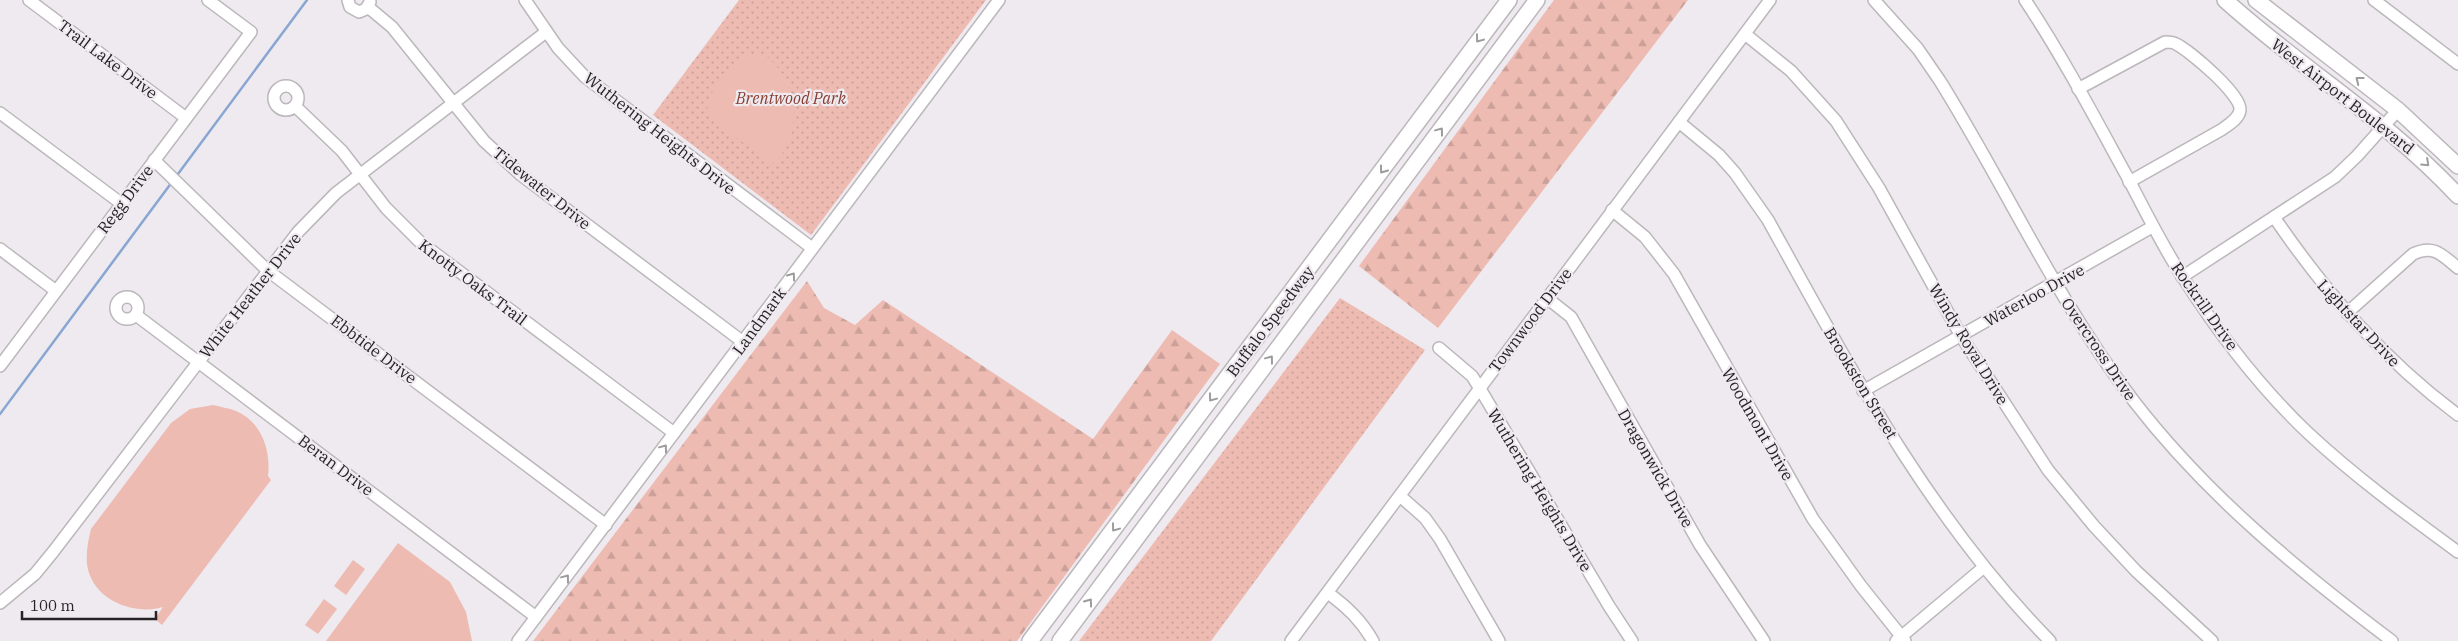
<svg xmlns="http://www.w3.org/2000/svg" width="2458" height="641" viewBox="0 0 2458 641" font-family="'IBM Plex Serif',serif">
  <defs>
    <pattern id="grass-dots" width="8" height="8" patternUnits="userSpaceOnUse" patternTransform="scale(1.25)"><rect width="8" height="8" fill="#edbbb2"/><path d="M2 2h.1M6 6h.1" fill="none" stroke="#cba099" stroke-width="1.8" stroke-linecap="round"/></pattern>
    <pattern id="forest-firs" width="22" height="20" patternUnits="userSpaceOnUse" patternTransform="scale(1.25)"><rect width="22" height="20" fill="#edbbb2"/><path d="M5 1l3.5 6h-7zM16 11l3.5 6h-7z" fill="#cba099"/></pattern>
  </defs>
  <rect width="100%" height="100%" fill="#eeeaef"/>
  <g fill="url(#grass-dots)">
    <polygon points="739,0 986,0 811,235 653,115"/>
    <polygon points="1340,298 1425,350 1211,641 1079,641"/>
  </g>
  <g fill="url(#forest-firs)">
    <polygon points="1554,0 1688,0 1438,328 1359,266"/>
    <polygon points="807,281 824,308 855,325 883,300 1093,439 1172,330 1220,364 1017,641 533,641"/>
  </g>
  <g fill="#edbbb2">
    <path d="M746 54H765C770 60 777 66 781 72 799 98 799 145 772 164L710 118C698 96 732 70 746 54Z"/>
    <path d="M213 405C220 407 229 408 236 411 262 422 271 451 268 476L271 480 162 625 155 619 163 607C133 616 91 599 87 564 86 552 88 541 91 529L171 423 190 409Z"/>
    <polygon points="398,543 450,582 466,612 472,641 326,641"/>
    <polygon points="353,560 365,569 346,595 334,586"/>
    <polygon points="324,599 337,609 318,634 305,625"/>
  </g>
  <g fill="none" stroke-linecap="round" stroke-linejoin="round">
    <g stroke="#89a6d3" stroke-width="2.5">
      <polyline points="175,178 307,0"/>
      <polyline points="0,414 172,182"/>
    </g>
    <defs>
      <g id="minor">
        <polyline points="29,0 186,118"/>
        <polyline points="348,0 350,7 359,12 366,9 370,2"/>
        <polyline points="525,0 558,48 585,77 812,248"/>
        <path d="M1874 0 1918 49 1940 81C2006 187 2057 301 2133 400 2206 495 2298 570 2392 641"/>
        <path d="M2025 0C2063 57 2096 120 2129 180 2146 213 2162 245 2182 276 2217 331 2260 387 2307 432 2354 476 2406 514 2458 552"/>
        <polyline points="2374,0 2458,64"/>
        <polyline points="368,7 392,27 484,141 521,175 743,342"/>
        <polyline points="1745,34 1791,71 1836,121 1879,188 1961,336 2048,470 2094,526 2136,571 2212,641"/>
        <circle cx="286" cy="98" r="12"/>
        <path d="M2078 89 2165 42C2169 42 2173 42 2176 44 2190 51 2242 95 2240 110 2239 119 2228 125 2221 130L2129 182"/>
        <polyline points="295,106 342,151 386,208 420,242 674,433"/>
        <polyline points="0,113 122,204"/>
        <path d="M1679 122 1719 155 1735 173 1768 220C1850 368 1930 519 2050 641"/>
        <polyline points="154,160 267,270 606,525"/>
        <polyline points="1612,210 1645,237 1674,274 1813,519 1861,586 1905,641"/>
        <path d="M2274 217C2326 293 2384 360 2458 415"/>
        <polyline points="0,249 56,291"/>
        <polyline points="2182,277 2335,177 2357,156 2398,110"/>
        <circle cx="127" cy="308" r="11"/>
        <polyline points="1547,298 1571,317 1700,545 1764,641"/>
        <path d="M2347 313 2413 254C2434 244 2442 255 2458 268"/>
        <polyline points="136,315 536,617"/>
        <polyline points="1439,348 1472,376 1479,387 1609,606 1632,641"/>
        <polyline points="0,366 251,32 208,0"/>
        <polyline points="1863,391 2152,227"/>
        <polyline points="1400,496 1425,518 1440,539 1499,641"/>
        <path d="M1328 593C1347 607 1361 620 1373 641"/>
        <polyline points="0,603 35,574 53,552 298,232 336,193 546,32"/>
        <polyline points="518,641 999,0"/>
        <polyline points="1291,641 1770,0"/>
        <polyline points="1896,641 1984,567"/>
      </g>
      <g id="major">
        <path d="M2225 0C2300 68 2389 121 2458 196"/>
        <polyline points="2256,0 2398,110 2458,166"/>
        <polyline points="1030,641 1509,0"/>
        <polyline points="1060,641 1537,0"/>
      </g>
    </defs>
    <use href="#minor" stroke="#bbb7bb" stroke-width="14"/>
    <use href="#major" stroke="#bbb7bb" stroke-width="18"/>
    <use href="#minor" stroke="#fff" stroke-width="11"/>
    <use href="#major" stroke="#fff" stroke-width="15"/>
  </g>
  <defs><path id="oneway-chevron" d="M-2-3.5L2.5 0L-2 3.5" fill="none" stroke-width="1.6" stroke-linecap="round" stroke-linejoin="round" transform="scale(1.25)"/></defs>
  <g stroke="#9d9c9d">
    <use href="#oneway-chevron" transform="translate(1479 39) rotate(127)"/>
    <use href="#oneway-chevron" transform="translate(2359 80) rotate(-142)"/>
    <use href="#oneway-chevron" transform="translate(1440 131) rotate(-53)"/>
    <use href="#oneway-chevron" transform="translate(2426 163) rotate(43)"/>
    <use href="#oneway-chevron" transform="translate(1383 170) rotate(126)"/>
    <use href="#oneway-chevron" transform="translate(792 276) rotate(-54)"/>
    <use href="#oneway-chevron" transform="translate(1270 359) rotate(-53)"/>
    <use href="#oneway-chevron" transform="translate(1212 398) rotate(127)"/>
    <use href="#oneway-chevron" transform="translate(664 448) rotate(-53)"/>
    <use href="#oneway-chevron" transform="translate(1115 528) rotate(127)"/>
    <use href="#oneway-chevron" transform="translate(566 578) rotate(-53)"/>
    <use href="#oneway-chevron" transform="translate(1089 602) rotate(-54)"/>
  </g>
  <g text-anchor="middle" stroke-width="4.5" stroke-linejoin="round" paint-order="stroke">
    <g font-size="16" fill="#252325" stroke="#eeeaef">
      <text transform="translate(108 59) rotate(37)" y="6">Trail Lake Drive</text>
      <text transform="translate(2343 96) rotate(38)" y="6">West Airport Boulevard</text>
      <text transform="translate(660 133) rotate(38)" y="6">Wuthering Heights Drive</text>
      <text transform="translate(542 188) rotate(39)" y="6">Tidewater Drive</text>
      <text transform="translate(125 199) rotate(-53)" y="6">Regg Drive</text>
      <text transform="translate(473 282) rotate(37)" y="6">Knotty Oaks Trail</text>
      <text transform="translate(250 295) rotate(-52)" y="6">White Heather Drive</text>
      <text transform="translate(2034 295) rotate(-29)" y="6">Waterloo Drive</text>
      <text transform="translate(2205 306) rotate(55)" y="6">Rockrill Drive</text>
      <text transform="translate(1530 320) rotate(-53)" y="6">Townwood Drive</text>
      <text transform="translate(759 321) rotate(-54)" y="6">Landmark</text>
      <text transform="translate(1270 321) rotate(-53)" y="6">Buffalo Speedway</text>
      <text transform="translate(2359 323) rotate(47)" y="6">Lightstar Drive</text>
      <text transform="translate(1969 344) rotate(59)" y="6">Windy Royal Drive</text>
      <text transform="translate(374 349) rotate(37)" y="6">Ebbtide Drive</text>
      <text transform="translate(2099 349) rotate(56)" y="6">Overcross Drive</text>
      <text transform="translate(1861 383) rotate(59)" y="6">Brookston Street</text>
      <text transform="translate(1758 424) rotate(60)" y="6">Woodmont Drive</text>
      <text transform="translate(336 465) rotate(37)" y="6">Beran Drive</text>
      <text transform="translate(1656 468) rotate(60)" y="6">Dragonwick Drive</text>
      <text transform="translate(1540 490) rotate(59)" y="6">Wuthering Heights Drive</text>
    </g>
    <g font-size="16" font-style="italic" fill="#873e33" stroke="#eeeaef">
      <text x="791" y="104">Brentwood Park</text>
    </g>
  </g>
  <path d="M22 611v8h134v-8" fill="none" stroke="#252325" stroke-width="2.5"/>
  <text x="30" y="611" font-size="15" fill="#252325" stroke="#eeeaef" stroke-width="4" paint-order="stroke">100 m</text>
</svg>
